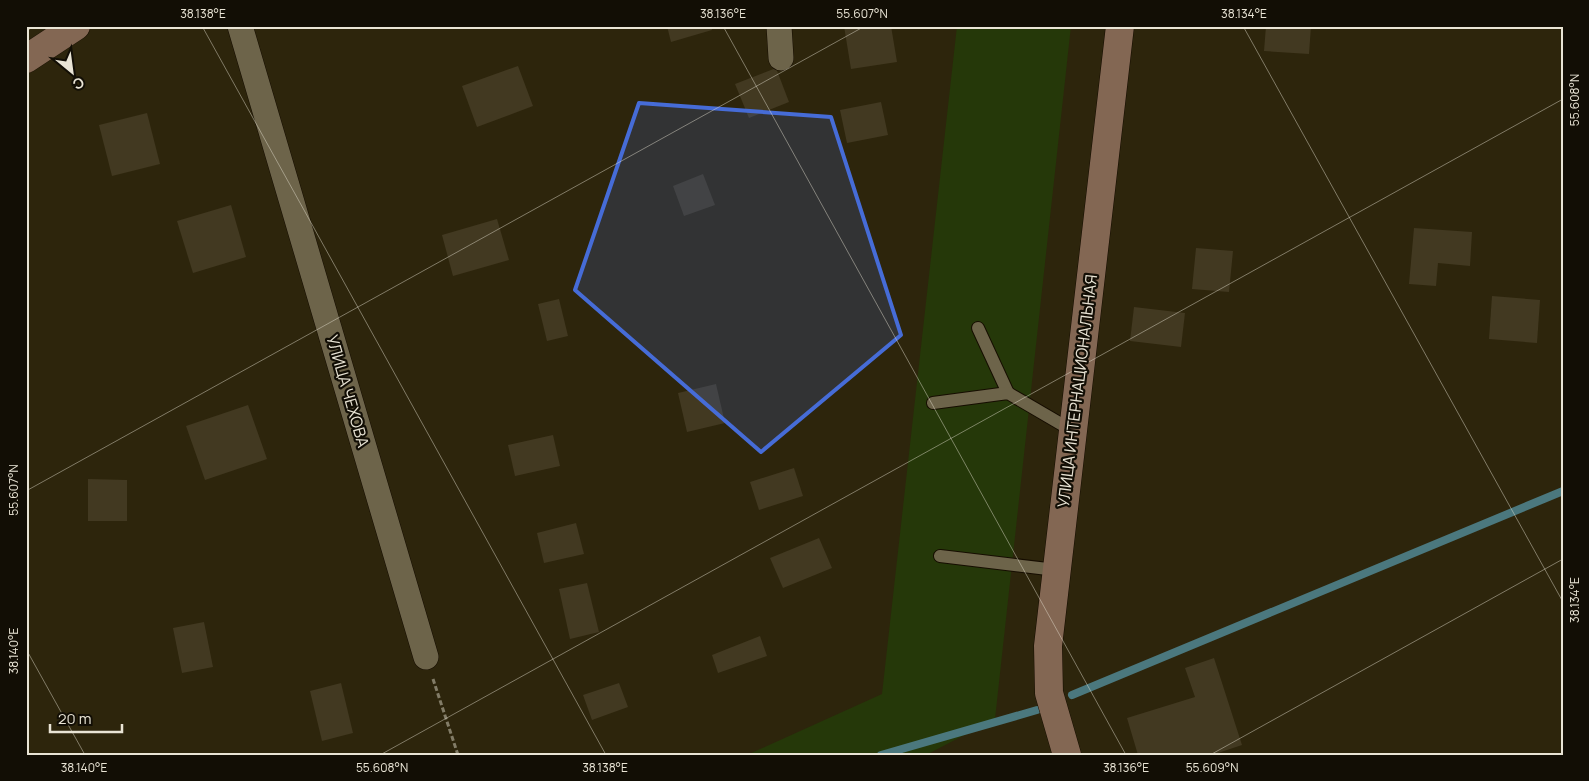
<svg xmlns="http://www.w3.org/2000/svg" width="1589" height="781" viewBox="0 0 1589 781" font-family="Manrope,sans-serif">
  <rect width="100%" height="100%" fill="#2d250c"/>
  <polygon fill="#253809" points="957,26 1071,26 995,719 926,755 747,755 882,694"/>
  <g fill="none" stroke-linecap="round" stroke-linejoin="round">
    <g stroke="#4b787e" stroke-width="8">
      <polyline points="1072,695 1563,491"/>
      <polyline points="881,755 1037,710"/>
    </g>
  </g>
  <g fill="#423921">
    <polygon points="667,26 711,26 712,30 671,42"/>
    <polygon points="844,26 891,26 897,62 851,69"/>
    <polygon points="1266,26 1311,26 1309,54 1264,51"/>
    <polygon points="518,66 533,106 477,127 462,86"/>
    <polygon points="776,68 789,102 749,118 735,84"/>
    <polygon points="881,102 888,135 847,143 840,110"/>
    <polygon points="147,113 160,164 112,176 99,125"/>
    <polygon points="703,174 715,205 684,216 673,186"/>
    <polygon points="231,205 246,257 193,273 177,221"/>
    <polygon points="497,219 509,260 453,276 442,235"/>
    <polygon points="1414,228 1472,232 1470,266 1438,263 1436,286 1409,284"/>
    <polygon points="1196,248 1233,251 1229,292 1192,289"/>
    <polygon points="1492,296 1540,300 1537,343 1489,339"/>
    <polygon points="559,299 568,336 547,341 538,304"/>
    <polygon points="1134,307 1185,313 1181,347 1130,341"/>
    <polygon points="716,384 725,423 687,432 678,393"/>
    <polygon points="248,405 267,459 205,480 186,426"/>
    <polygon points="553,435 560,466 515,476 508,445"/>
    <polygon points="794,468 803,496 759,510 750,482"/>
    <polygon points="88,479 127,480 127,521 88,521"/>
    <polygon points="576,523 584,554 544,563 537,533"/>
    <polygon points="819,538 832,568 783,588 770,558"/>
    <polygon points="587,583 599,632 570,639 559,589"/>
    <polygon points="204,622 213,667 182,673 173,628"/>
    <polygon points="760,636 767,656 718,673 712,655"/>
    <polygon points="1214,658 1242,745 1212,755 1138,755 1127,718 1195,697 1185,668"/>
    <polygon points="341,683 353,733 322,741 310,691"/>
    <polygon points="619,683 628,707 592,720 583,695"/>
  </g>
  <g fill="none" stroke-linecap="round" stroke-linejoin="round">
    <defs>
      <g id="service">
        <polyline points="978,328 1008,393"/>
        <polyline points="933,403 1008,393 1073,431"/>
        <polyline points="940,556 1056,570"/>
      </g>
      <g id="minor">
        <polyline points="240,26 426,657"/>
        <polyline points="779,26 781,58"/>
      </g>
      <g id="secondary">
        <polyline points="26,59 76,26"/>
        <polyline points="1067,755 1049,693 1048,646 1120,26"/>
      </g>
    </defs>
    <use href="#service" stroke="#160d00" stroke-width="14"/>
    <use href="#minor" stroke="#160d00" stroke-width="26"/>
    <use href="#secondary" stroke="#160d00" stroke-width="29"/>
    <polyline stroke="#827c67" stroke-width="3" stroke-dasharray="5 2.5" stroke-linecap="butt" points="433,679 458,755"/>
    <use href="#service" stroke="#6d644a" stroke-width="12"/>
    <use href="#minor" stroke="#6d644a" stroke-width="25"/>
    <use href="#secondary" stroke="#836753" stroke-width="28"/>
  </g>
  <path fill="#466cd7" fill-opacity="0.2" stroke="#466cd7" stroke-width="4" stroke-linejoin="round" d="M639 103 831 117 901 335 761 452 575 290Z"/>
  <path fill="none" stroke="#e9e4d5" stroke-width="1" stroke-opacity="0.45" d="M202 26 606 755M723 26 1126 755M1243 26 1563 602M26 31 35 26M26 491 865 26M26 649 85 755M380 755 1563 99M1210 755 1563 559"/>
  <g text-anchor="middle" stroke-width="4.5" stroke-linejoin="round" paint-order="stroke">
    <g font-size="16" fill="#e9e4d5" stroke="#120e05">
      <text transform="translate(348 391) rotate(74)" y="6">УЛИЦА ЧЕХОВА</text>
      <text transform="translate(1077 391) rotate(-83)" y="6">УЛИЦА ИНТЕРНАЦИОНАЛЬНАЯ</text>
    </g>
  </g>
  <rect width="1589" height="781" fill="none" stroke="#120e05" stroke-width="55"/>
  <g transform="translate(72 72) rotate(151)" stroke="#120e05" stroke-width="4" paint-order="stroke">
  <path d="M0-4L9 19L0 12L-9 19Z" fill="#e9e4d5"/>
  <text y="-8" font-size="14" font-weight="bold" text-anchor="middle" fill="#e9e4d5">С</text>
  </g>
  <path d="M50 724v8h72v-8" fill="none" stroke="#e9e4d5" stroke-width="2.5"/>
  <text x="58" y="724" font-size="15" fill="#e9e4d5" stroke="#120e05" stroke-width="4" paint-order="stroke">20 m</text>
  <rect x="28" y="28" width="1534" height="726" fill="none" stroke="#e9e4d5" stroke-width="2"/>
  <g font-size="12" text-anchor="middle" fill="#e9e4d5">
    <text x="203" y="18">38.138°E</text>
    <text x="723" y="18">38.136°E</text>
    <text x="862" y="18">55.607°N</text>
    <text x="1244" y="18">38.134°E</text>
    <text transform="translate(1575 100) rotate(-90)" y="4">55.608°N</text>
    <text transform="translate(14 490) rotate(-90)" y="4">55.607°N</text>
    <text transform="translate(1575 600) rotate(-90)" y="4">38.134°E</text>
    <text transform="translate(14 651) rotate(-90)" y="4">38.140°E</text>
    <text x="84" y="772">38.140°E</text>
    <text x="382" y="772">55.608°N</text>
    <text x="605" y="772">38.138°E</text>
    <text x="1126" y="772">38.136°E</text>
    <text x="1212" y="772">55.609°N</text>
  </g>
</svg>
